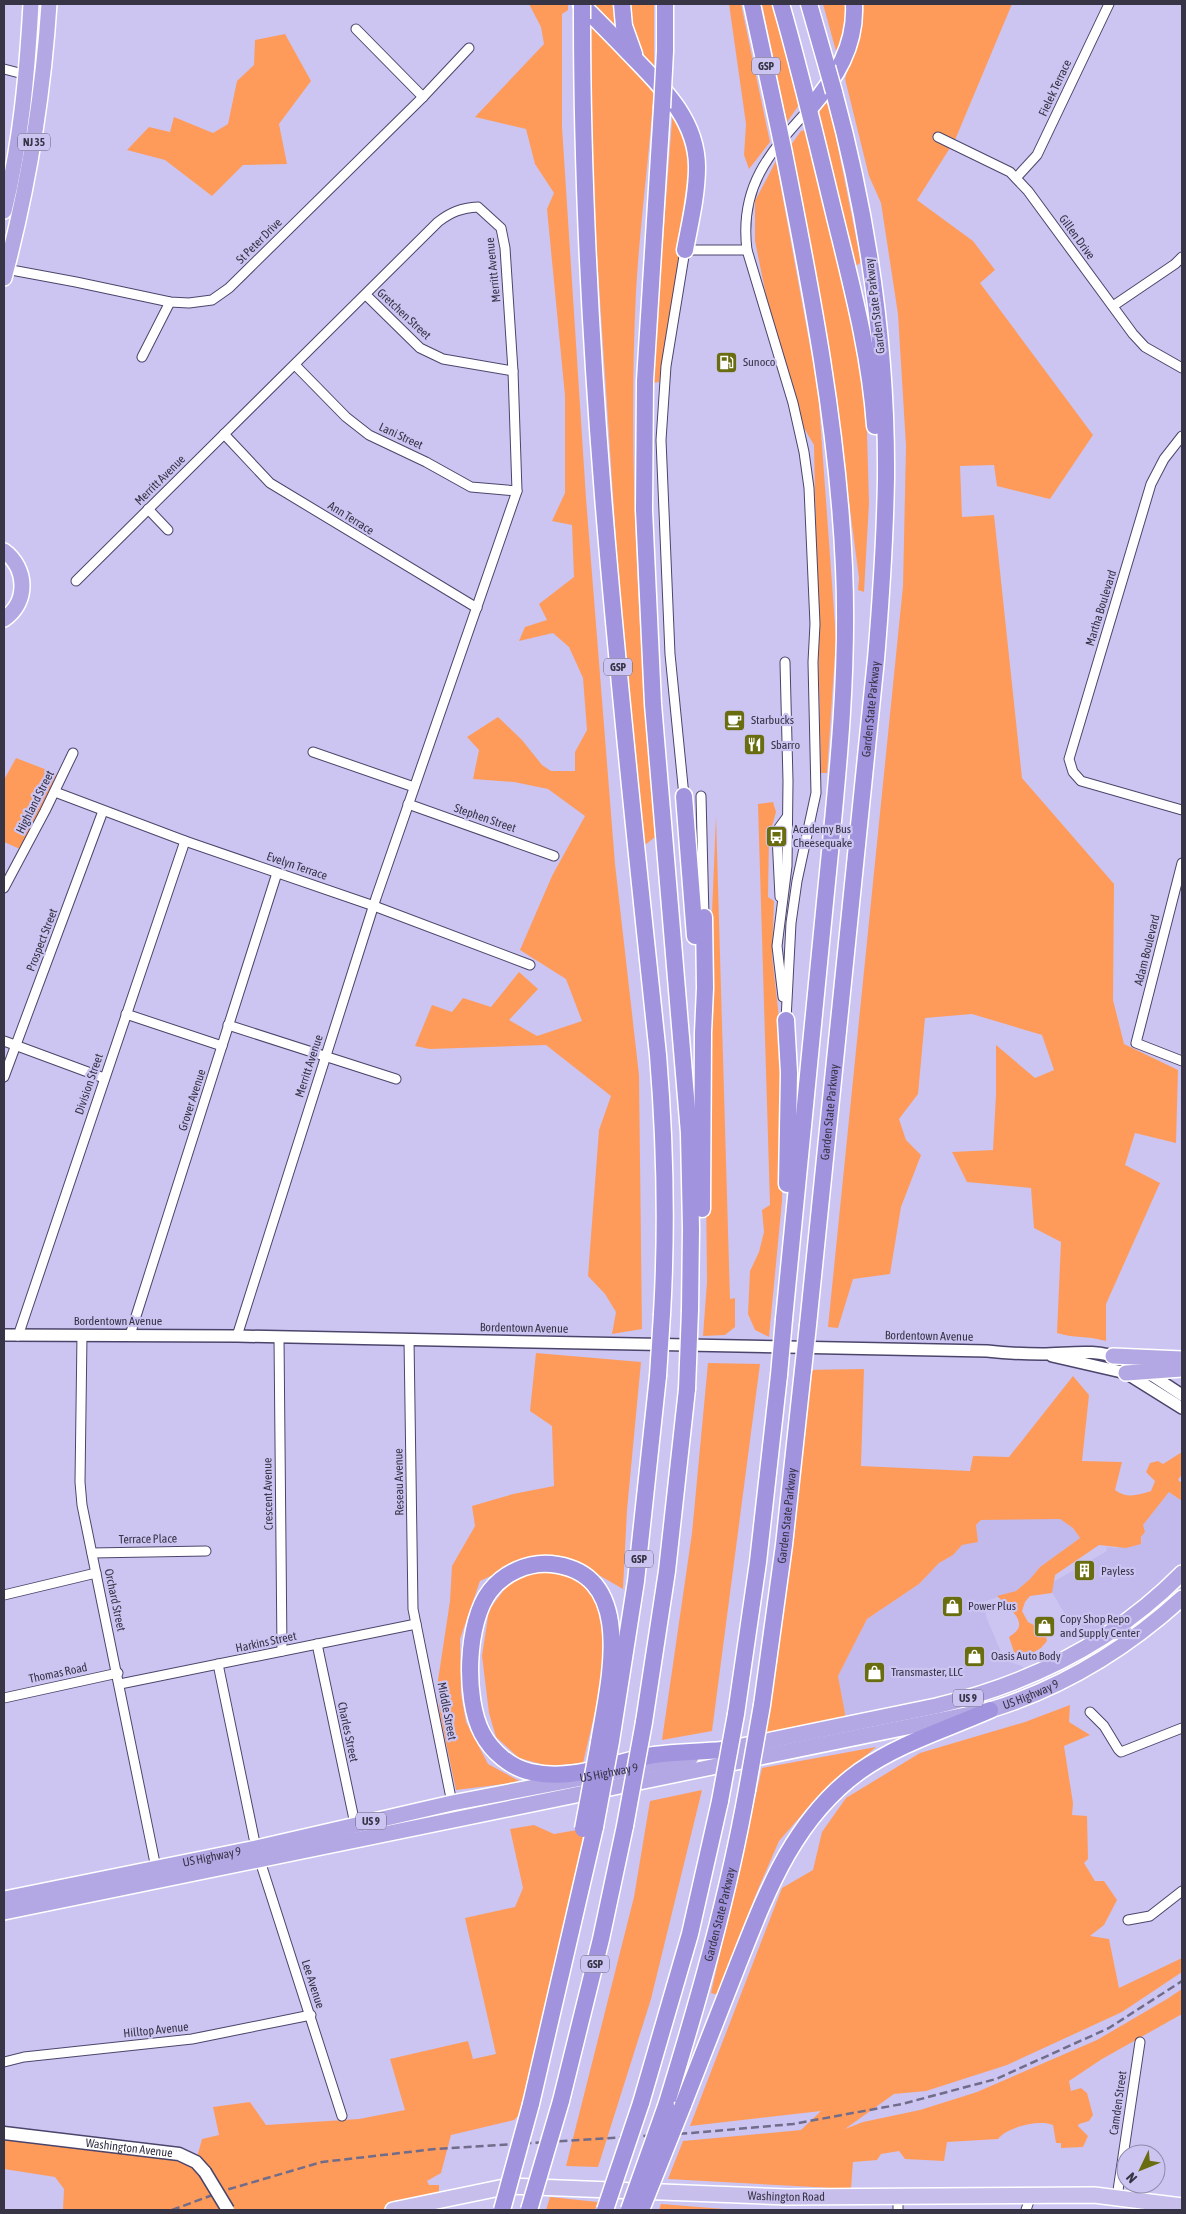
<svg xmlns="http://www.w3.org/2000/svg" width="1186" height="2214" viewBox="0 0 1186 2214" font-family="'Asap Condensed',sans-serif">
  <rect width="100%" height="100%" fill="#ccc5f2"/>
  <g fill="#c2baed">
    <polygon points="1169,1492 1182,1501 1182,1573 1085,1649 1048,1585 1107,1551 1106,1547 1115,1548 1141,1544 1143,1525"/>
    <polygon points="995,1519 1060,1519 1073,1528 1080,1538 1040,1567 1030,1579 1016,1591 983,1602 987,1619 1001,1652 1010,1662 1022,1666 1031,1676 847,1724 838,1676 867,1619 919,1584 939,1563 953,1555 976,1525 981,1520"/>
  </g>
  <g fill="#fe9b5b">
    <polygon points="529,4 568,4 568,10 562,14 562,127 586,498 615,864 639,1075 642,1329 612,1334 616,1312 605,1294 588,1276 599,1130 611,1096 546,1045 430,1049 415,1046 432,1005 452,1012 463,998 491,1007 519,972 538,989 509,1020 537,1036 582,1021 566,979 520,950 552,876 585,816 548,789 514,782 473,779 479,750 467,737 498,717 522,740 542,765 551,771 575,771 575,752 587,730 583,678 569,647 553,633 519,641 525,627 547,620 539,604 574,577 572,525 552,521 565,493 565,396 547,209 554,193 535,164 526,129 475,117 544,44 541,27"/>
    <polygon points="591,4 616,4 615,27 591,8"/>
    <path d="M626 4H654V73C633 51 631 33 626 4Z"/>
    <polygon points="729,4 741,4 770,142 749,169 744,155 746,124"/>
    <polygon points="762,4 777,4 801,102 787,122"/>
    <polygon points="823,4 848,4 839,62"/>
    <path d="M860 4H1012L955 140 917 200 973 241 995 270 980 283 1093 435 1050 499 997 486 994 465 960 466 962 517 994 515 1022 778 1114 884 1113 1000 1124 1044 1178 1070 1176 1143 1135 1133 1125 1165 1160 1183 1106 1304V1341C1089 1336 1072 1338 1057 1333L1061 1242 1034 1228 1031 1188 967 1182 952 1152 993 1150 996 1094V1045L1035 1078 1054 1070 1042 1035 972 1014 925 1018 918 1094 899 1119 906 1140 921 1155 901 1207 890 1274 853 1279 838 1328 828 1327 903 586 906 446 898 314 881 203 869 176 845 79 862 18Z"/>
    <path d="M591 20 654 84C650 153 640 222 636 292 627 474 641 656 655 837L645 845 621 615 593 195Z"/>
    <polygon points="285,34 311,81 279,124 287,164 243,165 212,196 165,160 127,150 149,127 170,132 174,117 213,133 228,124 237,81 254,65 255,40"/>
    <polygon points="826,102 830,108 861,262 855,267 817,115"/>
    <polygon points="673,108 691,154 691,183 659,382 652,383"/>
    <polygon points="809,129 859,328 866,399 869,503 864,592 858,590 859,578 830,356 791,145 801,131"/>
    <polygon points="776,161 818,390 836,639 827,773 821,773 814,445 804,428 766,295 755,241 755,201"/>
    <polygon points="16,758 60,775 20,849 4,842 4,780"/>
    <polygon points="773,802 776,812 769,837 768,897 774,901 772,956 779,1018 783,1092 782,1201 769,1337 755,1330 748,1314 750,1271 759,1252 764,1232 762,1210 770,1205 758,804"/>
    <polygon points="716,816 730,1299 735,1298 735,1327 725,1335 703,1336 707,1282 705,1083"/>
    <polygon points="536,1353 641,1362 627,1510 623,1589 571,1559 527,1559 480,1581 460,1639 461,1694 466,1722 488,1764 521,1782 456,1790 440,1714 437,1687 450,1601 452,1566 475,1526 472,1506 513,1494 554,1486 552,1426 530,1411"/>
    <polygon points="708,1363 760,1364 712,1731 662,1740 692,1533"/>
    <path d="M864 1369 861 1466 970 1471 973 1456 1009 1457 1073 1376 1089 1395 1082 1461 1122 1462 1115 1490C1127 1499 1138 1495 1151 1491L1155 1481 1146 1472 1150 1463 1158 1461 1163 1464 1182 1452V1474L1178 1480 1182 1483V1501L1169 1492 1143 1525 1145 1532 1141 1537V1544L1126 1548 1099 1545 1055 1575 1052 1593 1030 1596 1025 1602 1022 1611 1028 1622 1045 1631 1047 1641 1041 1648 1024 1658 1015 1655 1009 1637C1012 1635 1016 1632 1018 1629 1024 1618 1005 1604 997 1596L1016 1591 1030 1579 1040 1567 1080 1538 1073 1528 1060 1519 981 1520 976 1525 978 1542 962 1545 953 1555 939 1563 919 1584 867 1619 838 1676 847 1724 754 1743 803 1370Z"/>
    <polygon points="544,1569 575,1579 594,1594 605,1630 606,1665 583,1763 548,1766 519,1758 496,1737 489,1713 482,1656 489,1610 510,1582"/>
    <path d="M1070 1705 1069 1722 1090 1735 1064 1746 1073 1803 1072 1815 1087 1816 1088 1859 1084 1863 1095 1881H1104L1117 1900 1104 1925 1090 1936 1109 1939 1119 1988 1182 1958V1972L1122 2012 1007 2065 926 2091 894 2094 845 2129 863 2122 920 2110 977 2092 1097 2040 1167 1999 1182 1989V2014L1102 2059 1069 2081 1071 2091 1081 2088 1087 2093 1093 2115 1089 2121 1079 2124 1078 2126 1088 2136 1083 2147 1061 2148V2143H1056L1053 2125C1039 2119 1007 2127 998 2139L947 2142 944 2161 905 2159 899 2151 881 2154 877 2160 853 2162 851 2189 668 2179 683 2141 801 2130 821 2111 690 2126 782 1888 813 1870 822 1832 846 1798 920 1753 1025 1722Z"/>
    <polygon points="876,1747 819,1795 779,1841 756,1894 718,1995 711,1993 762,1768"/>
    <polygon points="702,1790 651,1999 598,2167 566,2166 634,1897 650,1801"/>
    <polygon points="534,1825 554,1834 583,1829 580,1887 531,2104 514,2120 451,2135 441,2173 427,2181 429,2185 439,2185 439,2200 393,2210 63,2210 64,2189 55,2177 4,2169 4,2133 196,2161 202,2139 219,2135 213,2107 250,2102 266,2125 359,2119 405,2110 390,2059 468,2041 473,2059 496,2054 465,1918 515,1907 523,1888 510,1829"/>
    <polygon points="550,2197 598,2202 595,2210 546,2210"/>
    <polygon points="661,2204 737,2210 659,2210"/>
  </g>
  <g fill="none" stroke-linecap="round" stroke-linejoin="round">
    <defs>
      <g id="minor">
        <polyline points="356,29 423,97"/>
        <polyline points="4,69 27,75"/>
        <polyline points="938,137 1010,172 1028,191 1133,334 1145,347 1182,368"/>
        <polyline points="1016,178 1037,155 1109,4"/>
        <polyline points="6,269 76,282 170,302 189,303 212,300 229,288 423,97 469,48"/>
        <polyline points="366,295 420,348 443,359 513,371"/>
        <polyline points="1113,306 1175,264 1182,257"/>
        <polyline points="142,357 170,302"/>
        <polyline points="295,365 346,417 369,435 426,462 471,487 517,491"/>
        <polyline points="224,434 270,483 477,608"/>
        <polyline points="1182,436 1164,459 1151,484 1069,759 1073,772 1081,781 1182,810"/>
        <polyline points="148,509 168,530"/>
        <path d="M76 581 438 222C451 212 461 208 478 207L501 228 505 248 513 371 517 491 376 898 237 1336"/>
        <polyline points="313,752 414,787"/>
        <polyline points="55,792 185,841 374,906 530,965"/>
        <polyline points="684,796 670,654 661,440 666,366 685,250 747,250"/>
        <polyline points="701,796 704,917"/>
        <polyline points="408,804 554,856"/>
        <polyline points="1182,863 1136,1043 1182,1061"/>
        <polyline points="4,888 45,811 73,753"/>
        <polyline points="780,897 777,836 779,828 787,817"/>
        <polyline points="783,997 777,946 787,866 788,781 785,662"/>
        <polyline points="126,1014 222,1046"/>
        <path d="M786 1020 791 923 797 881 816 793 813 662 815 624 809 488 804 452 793 403 747 250C739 187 769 153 809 109"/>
        <polyline points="228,1025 396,1079"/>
        <polyline points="4,1041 104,1078"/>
        <polyline points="4,1077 103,811"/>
        <polyline points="82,1335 80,1482 82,1505 156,1868"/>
        <polyline points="130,1335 277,873"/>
        <polyline points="18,1336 185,841"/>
        <polyline points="279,1337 282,1651"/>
        <polyline points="409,1339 413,1609 452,1803"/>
        <polyline points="92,1553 206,1551"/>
        <polyline points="4,1595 96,1573"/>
        <polyline points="317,1644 355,1824"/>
        <polyline points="218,1664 256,1848"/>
        <polyline points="120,1684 416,1624"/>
        <polyline points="4,1698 118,1673"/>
        <polyline points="1090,1712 1104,1726 1118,1749 1121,1752 1182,1728"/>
        <polyline points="260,1861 342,2116"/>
        <polyline points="1128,1920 1150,1916 1182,1891"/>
        <polyline points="4,2062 24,2057 192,2039 311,2015"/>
        <polyline points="1117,2197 1140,2042"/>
        <polyline points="898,2210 898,2197"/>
        <polyline points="1026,2210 1031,2195"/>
      </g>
      <g id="tertiary">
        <path d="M4 1335 237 1336 987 1351C1005 1353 1024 1354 1042 1354 1068 1354 1096 1348 1120 1359"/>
        <polyline points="1052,1356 1126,1373 1182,1408"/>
        <polyline points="1144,1370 1182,1395"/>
      </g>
      <g id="secondary">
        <path id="s1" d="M4 2133 179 2154 196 2162 205 2172"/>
      </g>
      <g id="primary">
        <path id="s2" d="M393 2210 509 2186 787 2197 1094 2195 1182 2206"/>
      </g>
      <g id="trunk">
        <path d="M4 211C21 143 27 74 31 4"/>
        <path d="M4 278C28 188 43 96 49 4"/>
        <path d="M4 551C27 568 29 602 4 619"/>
        <polyline points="1113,1356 1182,1359"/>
        <polyline points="1126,1373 1182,1369"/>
        <path d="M718 1751 936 1706C1029 1684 1114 1642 1182 1573"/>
        <path id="s3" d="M4 1899 256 1848 452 1803 691 1757"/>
        <path id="s4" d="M4 1912 990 1710C1062 1688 1127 1648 1182 1598"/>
      </g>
      <g id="motorway">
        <path d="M581 4C598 21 615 38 632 56 662 87 697 120 697 167 697 195 690 223 685 250"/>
        <polyline points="622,4 624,26 634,54"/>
        <polyline points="752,4 779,129"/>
        <path d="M781 4C801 73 817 143 834 213 851 283 870 353 875 426"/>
        <polyline points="809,4 827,67"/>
        <path d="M582 19C582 366 622 711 658 1055 665 1141 667 1227 662 1314"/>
        <polyline points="665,51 665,4"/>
        <polyline points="662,108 645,381 644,510 653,704 689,1133 691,1229 690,1310"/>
        <path d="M809 109C836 78 856 46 854 4"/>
        <path d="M784 153C811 289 838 428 844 567 849 679 836 791 825 902 812 1041 798 1180 784 1319"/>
        <polyline points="684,796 695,936"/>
        <polyline points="786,1020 789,1073 787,1184"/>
        <polyline points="702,1209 703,1033 705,988 704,917"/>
        <path id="s5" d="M808 1325 876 659C881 599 885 538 886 478 887 348 868 218 834 92"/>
        <path id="s6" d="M762 1705 784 1545 803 1370"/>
        <polyline points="736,1714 758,1562 779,1375"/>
        <polyline points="644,1722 667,1571 687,1389"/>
        <polyline points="611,1741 636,1581 658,1376"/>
        <path d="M599 1743C608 1685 639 1573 551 1564 528 1562 504 1573 490 1591 466 1622 464 1698 482 1733 492 1752 511 1768 531 1772 572 1782 614 1762 654 1755 676 1752 699 1752 722 1750"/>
        <polyline points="561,2101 601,1939 625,1826"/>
        <polyline points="641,2103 690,1934 720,1801"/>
        <polyline points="531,2104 595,1827"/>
        <path d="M683 2105C701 2059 719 2013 737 1967 766 1894 793 1819 860 1771 900 1743 947 1729 990 1710"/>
        <path id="s7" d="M666 2106C698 2002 728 1897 747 1790"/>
      </g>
    </defs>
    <use href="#minor" stroke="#4c456b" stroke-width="11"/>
    <use href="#tertiary" stroke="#4c456b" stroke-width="14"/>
    <use href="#secondary" stroke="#4c456b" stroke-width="15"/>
    <use href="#primary" stroke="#fff" stroke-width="18"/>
    <use href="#trunk" stroke="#fff" stroke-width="18"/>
    <use href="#motorway" stroke="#fff" stroke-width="19"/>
    <use href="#minor" stroke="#fff" stroke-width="9"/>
    <use href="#tertiary" stroke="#fff" stroke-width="11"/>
    <use href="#secondary" stroke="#fff" stroke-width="12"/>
    <use href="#primary" stroke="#c7beeb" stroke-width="15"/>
    <use href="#trunk" stroke="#b4a8e4" stroke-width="15"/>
    <use href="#motorway" stroke="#a193dd" stroke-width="16"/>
    <polyline stroke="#716c89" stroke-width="2.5" stroke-dasharray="8 4" stroke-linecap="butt" points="172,2210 226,2190 322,2162 435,2149 692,2133 793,2124 902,2104 996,2079 1109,2028 1182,1981"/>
    <defs>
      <polyline id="secondary-bridge" points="205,2172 228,2210"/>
      <g id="motorway-bridge">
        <polyline points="582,19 582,4"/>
        <polyline points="827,67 834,92"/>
        <polyline points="662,108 665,51"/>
        <polyline points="779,129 784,153"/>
        <polyline points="803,1370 808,1325"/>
        <polyline points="779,1375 784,1319"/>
        <polyline points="658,1376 662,1314"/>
        <polyline points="687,1389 690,1310"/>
        <polyline points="747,1790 762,1705"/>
        <polyline points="720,1801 736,1714"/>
        <polyline points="625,1826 644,1722"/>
        <polyline points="595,1827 611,1741"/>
        <polyline points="583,1829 599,1743"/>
        <polyline points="502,2210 531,2104"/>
        <polyline points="529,2210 561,2101"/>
        <polyline points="605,2210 641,2103"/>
        <polyline points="629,2210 666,2106"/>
        <polyline points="641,2210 683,2105"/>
      </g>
    </defs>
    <use href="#secondary-bridge" stroke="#4c456b" stroke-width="15" stroke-linecap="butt"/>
    <use href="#motorway-bridge" stroke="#fff" stroke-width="19" stroke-linecap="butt"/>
    <use href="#secondary-bridge" stroke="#fff" stroke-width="12"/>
    <use href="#motorway-bridge" stroke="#a193dd" stroke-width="16"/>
  </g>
  <defs>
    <symbol id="fuel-square" viewBox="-11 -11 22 22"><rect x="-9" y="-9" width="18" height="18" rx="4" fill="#696d10" stroke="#ccc5f2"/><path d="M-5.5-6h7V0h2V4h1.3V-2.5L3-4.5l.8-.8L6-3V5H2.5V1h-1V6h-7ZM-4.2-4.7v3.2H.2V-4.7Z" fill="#fff"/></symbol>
    <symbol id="cafe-square" viewBox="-11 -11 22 22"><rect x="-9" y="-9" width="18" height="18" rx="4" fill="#696d10" stroke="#ccc5f2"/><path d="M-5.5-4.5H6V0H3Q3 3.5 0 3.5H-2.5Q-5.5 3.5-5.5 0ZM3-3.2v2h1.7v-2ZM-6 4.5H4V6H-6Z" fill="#fff"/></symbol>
    <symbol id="restaurant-square" viewBox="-11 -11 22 22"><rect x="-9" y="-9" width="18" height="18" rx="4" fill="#696d10" stroke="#ccc5f2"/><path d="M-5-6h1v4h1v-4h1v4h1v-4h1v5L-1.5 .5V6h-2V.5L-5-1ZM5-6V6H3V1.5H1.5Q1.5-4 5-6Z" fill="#fff"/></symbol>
    <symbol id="bus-square" viewBox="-11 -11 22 22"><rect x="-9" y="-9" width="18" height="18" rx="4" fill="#696d10" stroke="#ccc5f2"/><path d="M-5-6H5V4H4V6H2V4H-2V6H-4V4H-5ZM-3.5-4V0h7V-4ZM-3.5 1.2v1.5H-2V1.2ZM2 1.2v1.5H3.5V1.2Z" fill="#fff"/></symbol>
    <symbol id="building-square" viewBox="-11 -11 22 22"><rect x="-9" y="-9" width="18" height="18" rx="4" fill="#696d10" stroke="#ccc5f2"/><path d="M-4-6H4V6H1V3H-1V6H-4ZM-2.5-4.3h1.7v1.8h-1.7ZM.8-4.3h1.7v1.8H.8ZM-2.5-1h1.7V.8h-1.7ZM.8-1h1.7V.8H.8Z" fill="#fff"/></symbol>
    <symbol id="shop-square" viewBox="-11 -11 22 22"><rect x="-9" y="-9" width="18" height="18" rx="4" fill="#696d10" stroke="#ccc5f2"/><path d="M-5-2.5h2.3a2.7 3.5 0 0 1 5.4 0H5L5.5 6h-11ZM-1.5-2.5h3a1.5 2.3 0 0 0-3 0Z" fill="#fff"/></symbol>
  </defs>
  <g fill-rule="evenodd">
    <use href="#fuel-square" x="714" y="350" width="25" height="25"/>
    <use href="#cafe-square" x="722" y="708" width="25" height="25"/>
    <use href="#restaurant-square" x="742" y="732" width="25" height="25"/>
    <use href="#bus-square" x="764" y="824" width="25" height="25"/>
    <use href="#building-square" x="1072" y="1558" width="25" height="25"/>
    <use href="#shop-square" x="940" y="1594" width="25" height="25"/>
    <use href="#shop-square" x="1032" y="1614" width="25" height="25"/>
    <use href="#shop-square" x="962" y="1644" width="25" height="25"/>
    <use href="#shop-square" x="862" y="1660" width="25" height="25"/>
  </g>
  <g text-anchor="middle" stroke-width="4.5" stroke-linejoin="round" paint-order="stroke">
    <g fill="#ccc5f2" stroke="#64607a" stroke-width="1">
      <rect x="752" y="57.5" width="28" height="17" rx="4"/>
      <rect x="18" y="133.5" width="32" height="17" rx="4"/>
      <rect x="604" y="658.5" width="28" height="17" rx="4"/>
      <rect x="625" y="1550.5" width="28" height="17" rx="4"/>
      <rect x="953" y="1689.5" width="30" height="17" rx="4"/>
      <rect x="356" y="1812.5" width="30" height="17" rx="4"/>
      <rect x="581" y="1955.5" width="28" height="17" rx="4"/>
    </g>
    <g font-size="11" font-weight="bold" fill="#373446">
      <text x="766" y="70">GSP</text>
      <text x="34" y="146">NJ 35</text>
      <text x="618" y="671">GSP</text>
      <text x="639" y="1563">GSP</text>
      <text x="968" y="1702">US 9</text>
      <text x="371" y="1825">US 9</text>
      <text x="595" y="1968">GSP</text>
    </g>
    <g font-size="12" fill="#373446" stroke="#ccc5f2">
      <text transform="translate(1055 88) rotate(-65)" y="4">Fielek Terrace</text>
      <text transform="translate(1077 237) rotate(54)" y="4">Gillen Drive</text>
      <text transform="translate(259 241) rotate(-45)" y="4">St Peter Drive</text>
      <text transform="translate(493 270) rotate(-96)" y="4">Merritt Avenue</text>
      <text transform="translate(875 306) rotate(-97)" y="4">Garden State Parkway</text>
      <text transform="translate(404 314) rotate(43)" y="4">Gretchen Street</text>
      <text transform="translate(401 436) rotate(25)" y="4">Lani Street</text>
      <text transform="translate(160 480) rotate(-45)" y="4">Merritt Avenue</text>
      <text transform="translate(351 518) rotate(32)" y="4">Ann Terrace</text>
      <text transform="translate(1101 608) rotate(-73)" y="4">Martha Boulevard</text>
      <text dy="4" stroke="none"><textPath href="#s5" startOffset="619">Garden State Parkway</textPath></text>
      <text transform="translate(35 802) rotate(-63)" y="4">Highland Street</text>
      <text transform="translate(485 818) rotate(19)" y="4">Stephen Street</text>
      <text transform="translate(297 866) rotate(19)" y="4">Evelyn Terrace</text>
      <text transform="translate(42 940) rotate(-69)" y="4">Prospect Street</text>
      <text transform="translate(1147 950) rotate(-76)" y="4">Adam Boulevard</text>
      <text transform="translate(309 1066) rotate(-72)" y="4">Merritt Avenue</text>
      <text transform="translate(89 1084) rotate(-71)" y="4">Division Street</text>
      <text transform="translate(192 1100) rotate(-72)" y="4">Grover Avenue</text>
      <text dy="4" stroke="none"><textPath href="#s5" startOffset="214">Garden State Parkway</textPath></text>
      <text x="118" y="1325">Bordentown Avenue</text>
      <text transform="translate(524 1328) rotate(1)" y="4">Bordentown Avenue</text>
      <text transform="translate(929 1336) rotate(1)" y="4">Bordentown Avenue</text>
      <text transform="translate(399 1482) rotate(-91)" y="4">Reseau Avenue</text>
      <text transform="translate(268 1494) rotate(-91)" y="4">Crescent Avenue</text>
      <text dy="4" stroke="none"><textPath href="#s6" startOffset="191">Garden State Parkway</textPath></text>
      <text transform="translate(148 1539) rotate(-1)" y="4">Terrace Place</text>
      <text transform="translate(115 1600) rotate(78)" y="4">Orchard Street</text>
      <text transform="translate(266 1642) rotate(-12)" y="4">Harkins Street</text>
      <text transform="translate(58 1673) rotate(-12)" y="4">Thomas Road</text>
      <text dy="4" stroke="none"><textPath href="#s4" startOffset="1050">US Highway 9</textPath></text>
      <text transform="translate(447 1711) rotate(79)" y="4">Middle Street</text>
      <text transform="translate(348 1732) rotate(78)" y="4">Charles Street</text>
      <text dy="4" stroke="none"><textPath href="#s3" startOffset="618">US Highway 9</textPath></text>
      <text dy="4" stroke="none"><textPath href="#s3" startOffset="212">US Highway 9</textPath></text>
      <text dy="4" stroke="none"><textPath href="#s7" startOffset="199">Garden State Parkway</textPath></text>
      <text transform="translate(313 1984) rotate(72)" y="4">Lee Avenue</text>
      <text transform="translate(156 2030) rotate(-6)" y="4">Hilltop Avenue</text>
      <text transform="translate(1118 2103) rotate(-82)" y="4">Camden Street</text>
      <text dy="4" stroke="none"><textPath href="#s1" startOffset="126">Washington Avenue</textPath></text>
      <text dy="4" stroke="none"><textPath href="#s2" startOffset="396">Washington Road</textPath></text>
    </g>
    <g font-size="12" fill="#373446" stroke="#ccc5f2" text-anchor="start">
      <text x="743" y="366">Sunoco</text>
      <text x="751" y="724">Starbucks</text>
      <text x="771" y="749">Sbarro</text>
      <text x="793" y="833">Academy Bus<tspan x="793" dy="14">Cheesequake</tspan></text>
      <text x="1101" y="1575">Payless</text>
      <text x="968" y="1610">Power Plus</text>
      <text x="1060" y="1623">Copy Shop Repo<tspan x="1060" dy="14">and Supply Center</tspan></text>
      <text x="991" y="1660">Oasis Auto Body</text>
      <text x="891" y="1676">Transmaster, LLC</text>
    </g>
  </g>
  <rect width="1186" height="2214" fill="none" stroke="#373446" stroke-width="10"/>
  <g transform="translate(1141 2169) rotate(227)"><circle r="24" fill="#ccc5f2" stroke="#908bad"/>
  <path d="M0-4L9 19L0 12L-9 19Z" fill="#696d10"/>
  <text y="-8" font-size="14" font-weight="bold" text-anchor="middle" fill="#373446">N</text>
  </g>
</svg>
